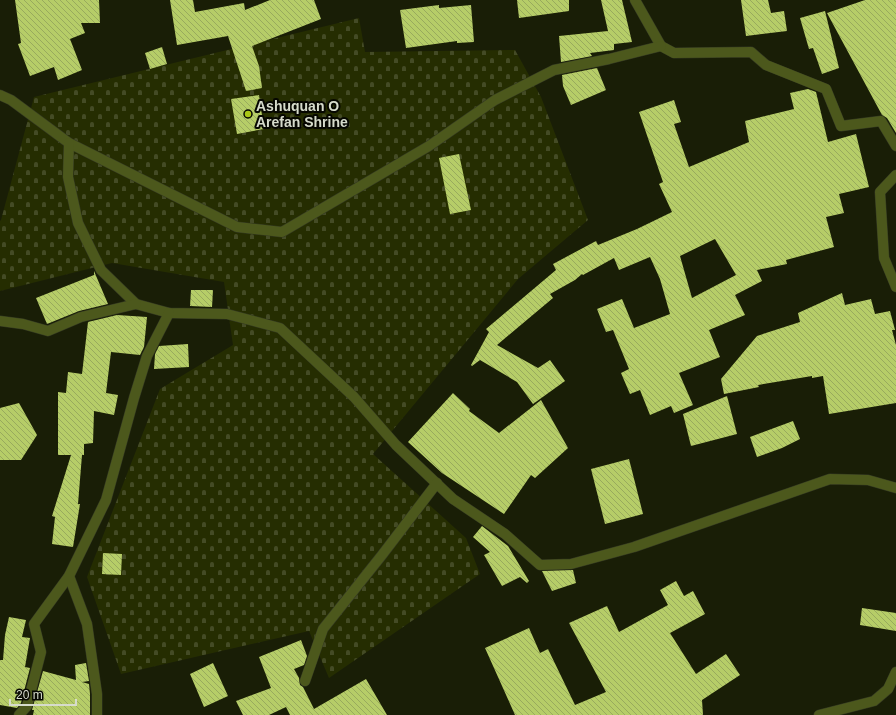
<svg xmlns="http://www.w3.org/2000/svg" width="896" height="715" viewBox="0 0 896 715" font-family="Helvetica,sans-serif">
  <defs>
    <pattern id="cemetery-stones" width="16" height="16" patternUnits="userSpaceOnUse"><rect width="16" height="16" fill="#252d01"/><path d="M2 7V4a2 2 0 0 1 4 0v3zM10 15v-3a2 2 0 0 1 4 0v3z" fill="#444b25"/></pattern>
    <pattern id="building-back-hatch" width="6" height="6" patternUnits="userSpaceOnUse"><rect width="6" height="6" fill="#b6cd68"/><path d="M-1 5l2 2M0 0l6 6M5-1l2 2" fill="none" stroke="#98aa5d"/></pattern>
  </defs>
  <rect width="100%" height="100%" fill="#191e06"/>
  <polygon fill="url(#cemetery-stones)" points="359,18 365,52 515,50 541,97 588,220 518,279 373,454 466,538 480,574 329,678 309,631 121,674 87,577 160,389 233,345 224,282 112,263 0,291 0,221 1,220 34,97"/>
  <g fill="url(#building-back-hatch)" fill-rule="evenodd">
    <polygon points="15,0 99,0 100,23 81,23 85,33 70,39 82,70 58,80 54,67 30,76 18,44 21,43"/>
    <polygon points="170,0 193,0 195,12 244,3 245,10 270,0 314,0 321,19 252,46 259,66 262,88 246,91 228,36 177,45"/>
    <polygon points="517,0 569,0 569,11 519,18"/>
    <polygon points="601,0 622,0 632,42 614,44 614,50 590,53 592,56 561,62 559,36 608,31"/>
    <polygon points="741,0 768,0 771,13 784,11 787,31 746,36"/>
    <polygon points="865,0 896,0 896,133 887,118 882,115 827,13"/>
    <polygon points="439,5 439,8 471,5 474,42 457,43 457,41 406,48 400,10"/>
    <polygon points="825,11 839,68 822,74 813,48 809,49 800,18"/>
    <polygon points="162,47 167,64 150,69 145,53"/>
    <polygon points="597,68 606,90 571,105 563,86 562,75"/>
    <path d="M808 89 816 92 828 142 856 134 869 187 839 194 844 213 826 217 834 247 786 260 787 264 757 270 762 281 735 295 745 315 709 330 720 357 679 373 693 405 674 413 671 406 650 415 640 390 630 394 621 373 629 369 613 330 606 332 597 309 622 299 634 328 670 314 660 279 650 257 619 270 614 258 583 275 582 274 575 280 550 294 553 298 497 345 538 368 550 360 565 381 533 404 517 382 480 360 472 366 471 365 489 332 486 329 556 270 553 264 596 241 598 245 637 229 672 212 659 184 663 182 639 112 674 100 681 122 674 124 689 167 749 142 745 121 794 109 790 93ZM715 239 736 275 692 298 680 256Z"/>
    <polygon points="259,95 264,129 237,134 231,99"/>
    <polygon points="459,154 471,210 450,214 439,158"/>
    <polygon points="94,271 108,304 79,311 47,324 36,298 94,275"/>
    <polygon points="191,290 213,290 212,307 190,306"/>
    <polygon points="842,293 845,305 871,299 875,314 890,311 895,330 892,330 896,345 896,403 829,414 823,376 812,378 812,376 758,385 759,387 724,394 721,379 757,336 800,322 798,313"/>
    <polygon points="117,315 147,317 144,347 140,355 111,352 106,393 118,395 114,415 94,411 93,443 84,444 84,455 82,455 78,504 80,504 73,547 52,544 55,517 52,516 71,455 58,455 58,392 66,393 68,372 82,374 88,322"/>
    <polygon points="188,344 189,367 154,369 155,354 159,346"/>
    <polygon points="453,393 470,409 469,411 499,433 541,400 568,448 535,478 531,475 504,514 442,473 408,442"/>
    <polygon points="727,396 737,434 691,446 683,414"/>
    <polygon points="19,403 37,435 21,460 0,460 0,408"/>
    <polygon points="793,421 800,439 782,448 757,457 750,437"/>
    <polygon points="629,459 643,514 605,524 591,469"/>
    <polygon points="482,526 508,546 529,581 527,583 520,577 502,586 484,555 490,552 473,537"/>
    <polygon points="103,553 122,554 121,575 102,574"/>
    <polygon points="573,570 576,583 552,591 542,571"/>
    <polygon points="676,581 684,596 693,591 705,614 670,633 696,674 726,654 740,675 702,700 703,715 515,715 485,648 529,628 540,653 548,649 575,705 606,692 569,623 607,606 619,632 668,605 660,590"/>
    <polygon points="862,608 896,613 896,631 860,625"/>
    <polygon points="9,617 26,620 22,637 30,638 25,667 30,668 21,703 17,708 0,705 0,660 3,660 5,635"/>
    <polygon points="301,640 307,656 304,665 294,669 299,678 300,685 303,687 314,709 366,679 387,715 290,715 286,707 269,715 243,715 236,701 271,688 259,657"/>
    <polygon points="86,663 89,681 82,682 89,684 90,694 90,715 33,715 34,710 32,710 43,671 76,680 75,665"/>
    <polygon points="213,663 228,696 204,707 190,674"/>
  </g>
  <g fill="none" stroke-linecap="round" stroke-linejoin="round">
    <defs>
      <g id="minor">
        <polyline points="635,0 661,46 674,53 751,52 766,65 826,89 841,126 881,121 896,146"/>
        <polyline points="0,95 11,100 69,143 237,227 282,232 429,146 495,100 554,70 609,59 661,46"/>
        <polyline points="69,143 68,177 78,223 101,270 136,304 169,313 227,314 280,328 354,397 396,445 453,499 505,534 540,565 571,564 634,547 830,479 868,480 896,488"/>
        <polyline points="896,175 880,192 884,258 896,287"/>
        <polyline points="0,321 23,324 48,331 81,317 136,304"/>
        <polyline points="69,576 87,624 97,694 97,715"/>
        <polyline points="305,681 323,629 382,555 437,483"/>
        <polyline points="19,715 27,706 41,652 34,624 69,576 106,500 134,398 147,356 169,313"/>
        <polyline points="819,715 874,701 888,689 896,672"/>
      </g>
    </defs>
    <use href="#minor" stroke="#333822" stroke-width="11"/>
    <use href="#minor" stroke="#4c581c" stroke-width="10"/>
  </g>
  <circle fill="#aac717" stroke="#060701" stroke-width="1.5" cx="248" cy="114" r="4"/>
  <g text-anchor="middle" stroke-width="4" stroke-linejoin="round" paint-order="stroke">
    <g font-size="14" font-weight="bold" fill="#d6dbcb" stroke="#060701" text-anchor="start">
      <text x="256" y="111">Ashuquan O<tspan x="256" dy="16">Arefan Shrine</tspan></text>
    </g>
  </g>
  <path d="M10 699v6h66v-6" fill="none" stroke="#d6dbcb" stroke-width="2"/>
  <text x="16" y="699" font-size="12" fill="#d6dbcb" stroke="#060701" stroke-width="3" paint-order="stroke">20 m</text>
</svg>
